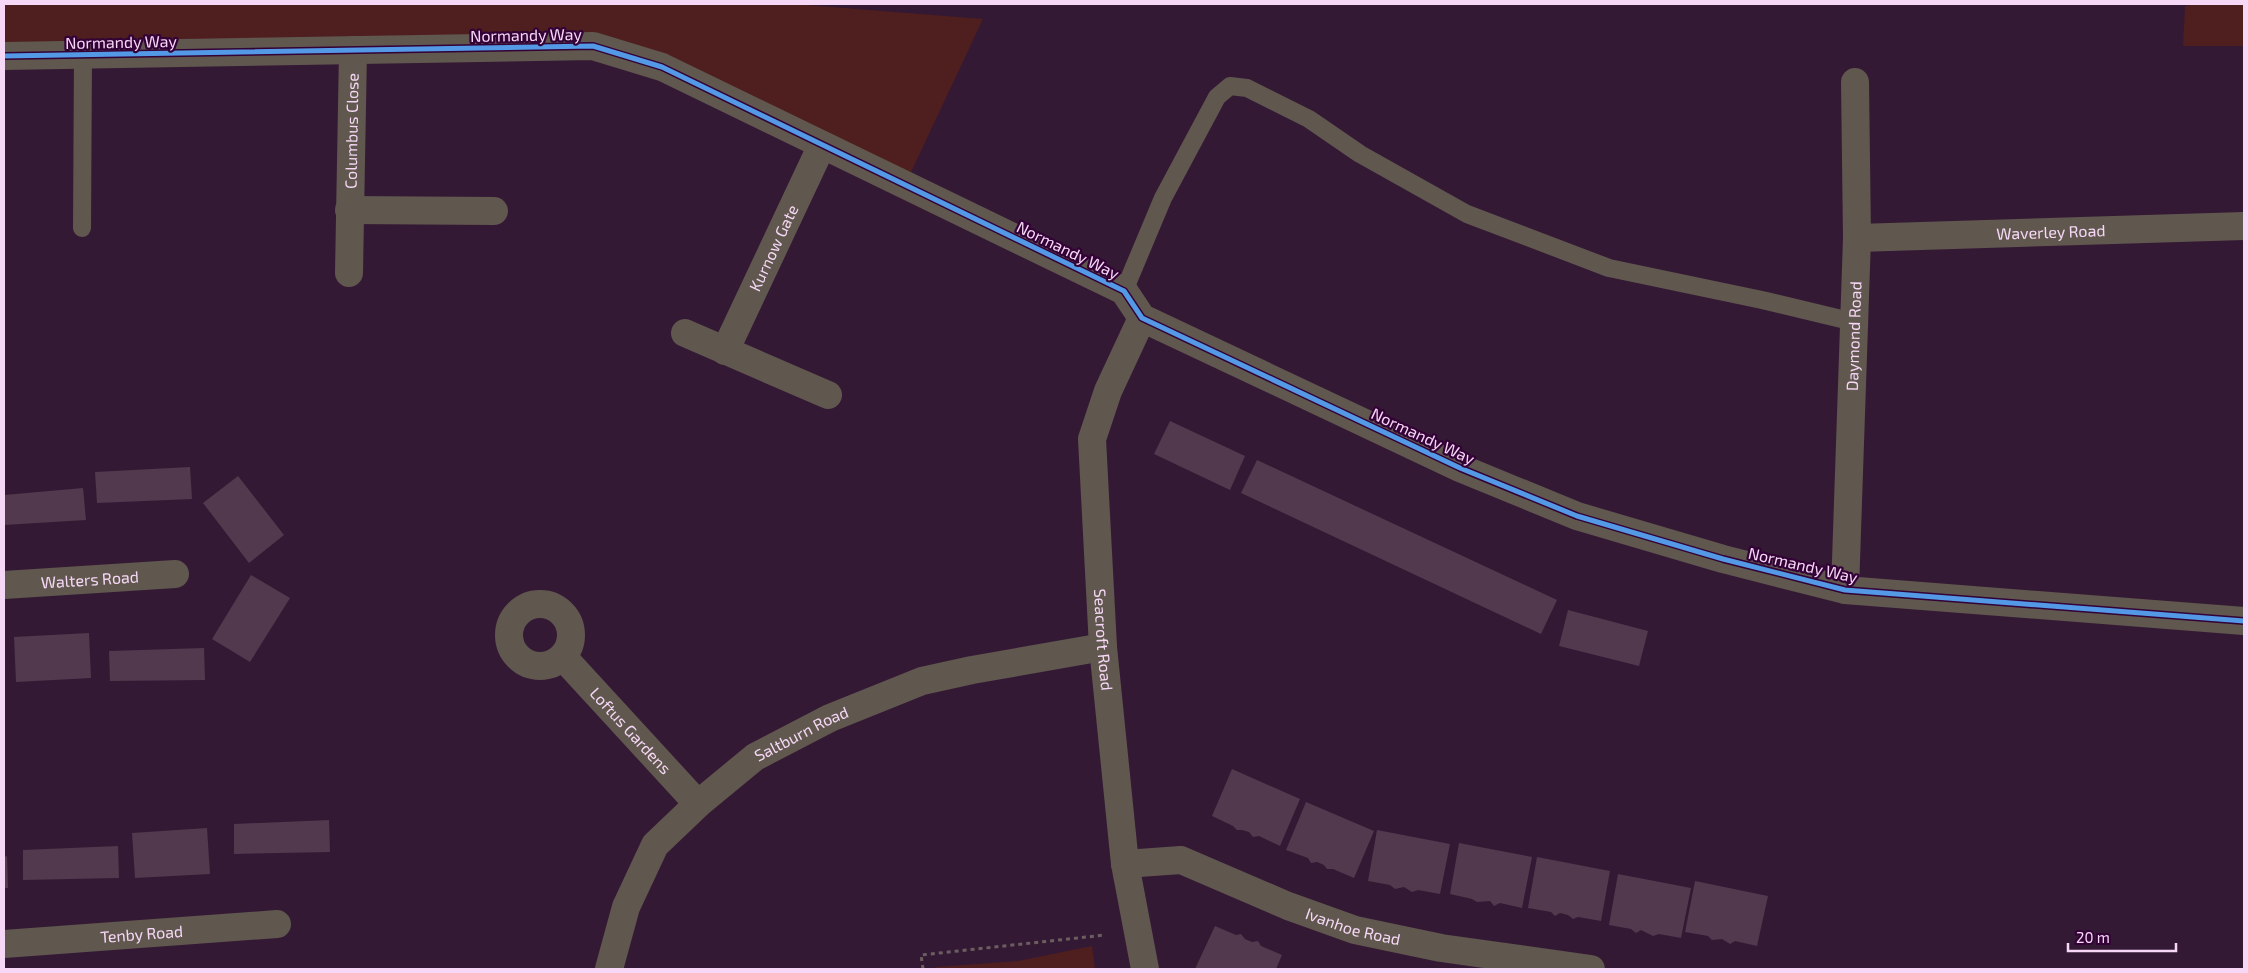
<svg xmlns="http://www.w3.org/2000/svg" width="2248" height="973" viewBox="0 0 2248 973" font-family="'Exo 2',sans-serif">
  <rect width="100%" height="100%" fill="#341934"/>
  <g fill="#4f1e1f">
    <polygon points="4,4 794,4 983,19 905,185 593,46 4,56"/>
    <polygon points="2195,4 2244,4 2244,46 2183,46 2185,6"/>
    <polygon points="1092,946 1095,969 936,969 936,967 1018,961"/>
  </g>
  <g fill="#52394e">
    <polygon points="1170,421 1245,456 1230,490 1154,454"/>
    <polygon points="1257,460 1557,600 1541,634 1241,493"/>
    <polygon points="190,467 192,499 97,503 95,472"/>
    <polygon points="238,476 284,535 249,563 203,503"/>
    <polygon points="83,488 86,520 4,525 4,495"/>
    <polygon points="251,575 290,598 250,662 212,639"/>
    <polygon points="1568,610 1648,631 1639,666 1559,646"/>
    <polygon points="89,633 91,678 16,682 14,637"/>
    <polygon points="204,648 205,680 110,681 109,651"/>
    <polygon points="1232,769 1300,799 1280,846 1259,836 1253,837 1249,832 1242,830 1237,830 1233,826 1212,816"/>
    <polygon points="1306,802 1374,831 1354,878 1333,869 1327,869 1324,865 1317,862 1311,863 1308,858 1286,850"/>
    <polygon points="329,820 330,852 234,854 234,824"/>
    <polygon points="207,828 210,874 135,878 132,833"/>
    <polygon points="1377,830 1450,844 1440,894 1418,890 1412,892 1404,887 1395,889 1390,885 1368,881"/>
    <polygon points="1459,843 1532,857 1522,908 1500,903 1494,906 1490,901 1477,902 1472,899 1450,894"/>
    <polygon points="118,846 119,878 23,880 23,850"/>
    <polygon points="7,856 8,888 4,888 4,857"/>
    <polygon points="1537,857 1610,871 1601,921 1578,917 1573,919 1568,915 1560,913 1555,916 1551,912 1528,908"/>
    <polygon points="1618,874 1691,888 1681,938 1659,934 1653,936 1641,930 1636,933 1631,929 1609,925"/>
    <polygon points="1695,881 1768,896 1757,946 1735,941 1730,944 1722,939 1712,940 1708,936 1685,932"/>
    <polygon points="1215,926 1236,935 1241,934 1245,939 1252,942 1258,941 1261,946 1282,955 1276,969 1195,969"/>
  </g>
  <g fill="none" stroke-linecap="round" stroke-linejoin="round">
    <polyline stroke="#6a5e60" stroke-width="3" stroke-dasharray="4 4" stroke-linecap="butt" points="923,969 921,955 1105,935"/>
    <g stroke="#60574f" stroke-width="18">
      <polyline points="82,228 83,55"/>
      <polyline points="1124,291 1163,198 1217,97 1230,86 1247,88 1309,119 1360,154 1467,214 1609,268 1762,300 1854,322"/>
    </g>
    <g stroke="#60574f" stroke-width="28">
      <polyline points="4,56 593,46 662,67 1124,291 1142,318 1460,468 1577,516 1723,559 1845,590 2244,621"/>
      <polyline points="349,210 494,211"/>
      <path id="s1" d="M1857 238 2244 226"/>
      <path id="s2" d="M349 273 353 50"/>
      <path id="s3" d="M1142 318 1108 391 1092 439 1103 647 1125 864 1145 969"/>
      <polyline points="685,333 828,395"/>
      <path id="s4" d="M725 351 822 145"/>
      <path id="s5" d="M4 585 175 574"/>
      <path id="s6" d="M1845 590 1857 238 1855 82"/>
      <circle cx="540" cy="635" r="31"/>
      <path id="s7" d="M563 657 698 804"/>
      <path id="s8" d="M1125 864 1181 860 1288 906 1355 930 1441 948 1591 969"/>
      <path id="s9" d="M4 944 277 924"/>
      <path id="s10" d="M609 969 626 907 655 845 698 804 755 757 830 718 922 681 972 670 1103 647"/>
    </g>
    <defs>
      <polyline id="cycleway" points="4,56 593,46 662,67 1124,291 1142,318 1460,468 1577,516 1723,559 1845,590 2244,621"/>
    </defs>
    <use href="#cycleway" stroke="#330236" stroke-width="8"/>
    <use href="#cycleway" stroke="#5399e6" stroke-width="5"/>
  </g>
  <g text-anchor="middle" stroke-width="4.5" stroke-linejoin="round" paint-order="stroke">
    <g font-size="16" fill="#f6d8f6" stroke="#330236">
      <text transform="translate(526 35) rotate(-1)" y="6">Normandy Way</text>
      <text transform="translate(121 42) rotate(-1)" y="6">Normandy Way</text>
      <text dy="6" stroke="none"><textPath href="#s2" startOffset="142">Columbus Close</textPath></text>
      <text dy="6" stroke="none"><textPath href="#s1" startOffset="194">Waverley Road</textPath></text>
      <text dy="6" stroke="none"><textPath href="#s4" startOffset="114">Kurnow Gate</textPath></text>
      <text transform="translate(1068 250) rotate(26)" y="6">Normandy Way</text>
      <text dy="6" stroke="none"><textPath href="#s6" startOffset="254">Daymond Road</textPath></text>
      <text transform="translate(1423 436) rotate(25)" y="6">Normandy Way</text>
      <text transform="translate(1803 565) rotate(13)" y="6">Normandy Way</text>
      <text dy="6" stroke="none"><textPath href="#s5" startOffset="86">Walters Road</textPath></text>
      <text dy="6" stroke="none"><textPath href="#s3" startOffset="332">Seacroft Road</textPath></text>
      <text dy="6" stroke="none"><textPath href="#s7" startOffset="100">Loftus Gardens</textPath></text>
      <text dy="6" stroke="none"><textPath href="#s10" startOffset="318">Saltburn Road</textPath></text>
      <text dy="6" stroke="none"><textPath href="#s8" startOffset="241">Ivanhoe Road</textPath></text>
      <text dy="6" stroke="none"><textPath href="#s9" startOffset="138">Tenby Road</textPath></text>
    </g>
  </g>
  <rect width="2248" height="973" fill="none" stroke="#f6d8f6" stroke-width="10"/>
  <path d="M2068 943v8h108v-8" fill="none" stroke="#f6d8f6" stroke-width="2.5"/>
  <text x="2076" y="943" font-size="15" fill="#f6d8f6" stroke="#330236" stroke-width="4" paint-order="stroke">20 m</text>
</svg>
